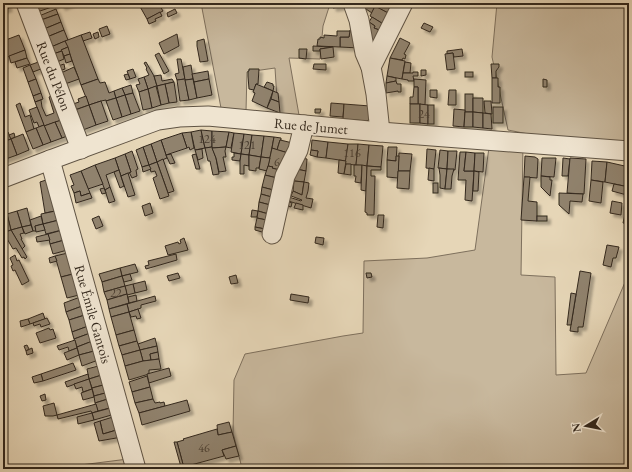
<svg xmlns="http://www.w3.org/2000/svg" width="632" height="472" viewBox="0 0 632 472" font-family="'EB Garamond',serif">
  <defs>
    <filter id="shadow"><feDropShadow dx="3.5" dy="3.5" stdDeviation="1" flood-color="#0004"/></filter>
  </defs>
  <rect width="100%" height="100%" fill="#e6d6b7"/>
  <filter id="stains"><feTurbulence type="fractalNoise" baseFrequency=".005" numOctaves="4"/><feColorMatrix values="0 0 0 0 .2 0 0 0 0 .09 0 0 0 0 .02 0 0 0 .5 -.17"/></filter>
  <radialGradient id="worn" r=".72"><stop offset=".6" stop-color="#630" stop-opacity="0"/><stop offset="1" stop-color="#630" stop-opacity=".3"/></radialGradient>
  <g fill="#c8b89d" stroke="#7e705d">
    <polygon points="201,3 274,3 274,6 284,3 336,3 330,4 323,26 320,59 289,58 299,115 278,115 275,68 247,72 246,111 221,108"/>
    <polygon points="497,3 629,3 629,154 508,130 492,57"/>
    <polygon points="490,140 523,143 521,275 555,277 556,375 586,373 629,273 629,469 239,469 242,468 233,433 234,380 245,354 343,336 363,333 364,261 427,258 475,250"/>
    <polygon points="128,459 131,469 49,469"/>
  </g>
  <g fill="#90826d" stroke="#33281d" filter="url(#shadow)">
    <polygon points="5,3 7,3 9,8 3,10 3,4"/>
    <polygon points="34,3 54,3 55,6 37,12"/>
    <polygon points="60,3 72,3 62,7"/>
    <polygon points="138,3 158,3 163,11 147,19"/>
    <polygon points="332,3 345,3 345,6 333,8"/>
    <polygon points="360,3 370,3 375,6 372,13 363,7"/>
    <polygon points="370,3 378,3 376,7"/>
    <polygon points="378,3 388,3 394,6 390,14 376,7"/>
    <polygon points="375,6 390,14 385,25 370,16"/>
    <polygon points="56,9 58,14 41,20 39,16"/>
    <polygon points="175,9 177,13 168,17 167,13"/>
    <polygon points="160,12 162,16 155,19 156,21 149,24 147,19"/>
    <polygon points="58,14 61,22 44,29 41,20"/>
    <polygon points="372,17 385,25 382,31 374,28 375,26 369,22"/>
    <polygon points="61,22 64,30 47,37 44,29"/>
    <polygon points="369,22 375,26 374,28 382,31 369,49"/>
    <polygon points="424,23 433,27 430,32 421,28"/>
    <polygon points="107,26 110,34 102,37 99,29"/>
    <polygon points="64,30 68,40 51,47 47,37"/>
    <polygon points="350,30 358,30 359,48 340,47 340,37 349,37"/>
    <polygon points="337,31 350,31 349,37 340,37 340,47 317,46 318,39 320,39 320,37 324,38 324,35 337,36"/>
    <polygon points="90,32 92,38 83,41 81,35"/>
    <polygon points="98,32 99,37 95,39 93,34"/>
    <polygon points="177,34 179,46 164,54 159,43"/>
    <polygon points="19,35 25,50 3,59 3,41"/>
    <polygon points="81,35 98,79 81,85 65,41"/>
    <polygon points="400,38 410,43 404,54 406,55 405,59 403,58 402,60 390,58"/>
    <polygon points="204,39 208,61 200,62 197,46 197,41"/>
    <polygon points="65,41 68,47 61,50 62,51 53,54 51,47"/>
    <polygon points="313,46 330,47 333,47 320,49 320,51 313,51"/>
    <polygon points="68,47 70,54 64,56 61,50"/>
    <polygon points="333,47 334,57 321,59 320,49"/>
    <polygon points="299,49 307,49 306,59 299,58"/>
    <polygon points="462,49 463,56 454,57 453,53 447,54 447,51"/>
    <polygon points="25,50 27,58 11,63 9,56"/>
    <polygon points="62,51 64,59 57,62 53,54"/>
    <polygon points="159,53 169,71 164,74 155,55"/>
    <polygon points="453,53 455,69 447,70 445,54"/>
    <polygon points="70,54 72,61 66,63 64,56"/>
    <polygon points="27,58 30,64 17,68 15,62"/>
    <polygon points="390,58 405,61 402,79 387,76"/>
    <polygon points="177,59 181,59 185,79 177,80 175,74 179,73"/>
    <polygon points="44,60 46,67 33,72 30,65"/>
    <polygon points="146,62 154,76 157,86 148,89 144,77 149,75 146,69 147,68 144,63"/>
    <polygon points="405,62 411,63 410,73 403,73"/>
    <polygon points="64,64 65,69 59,71 58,66"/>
    <polygon points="314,64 326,64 326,70 313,69"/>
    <polygon points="491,64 499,64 499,67 496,71 496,78 492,78"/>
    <polygon points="30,65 36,79 28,82 23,68"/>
    <polygon points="191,65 193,79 185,80 183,67"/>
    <polygon points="74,67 79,79 65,84 61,73"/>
    <polygon points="133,69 136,77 130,79 127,71"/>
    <polygon points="249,69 259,69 258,84 256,84 254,90 249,89 248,76 248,71 249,71"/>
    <polygon points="421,70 426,70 426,75 421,76"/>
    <polygon points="208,71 209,79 194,82 192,74"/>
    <polygon points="413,72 418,72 418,76 413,76 414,81 408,81 408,80 402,79 403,73 413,73"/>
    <rect x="465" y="72" width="8" height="5"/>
    <polygon points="128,74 130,79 126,80 124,75"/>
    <polygon points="161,75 162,81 172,79 174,82 157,86 154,76"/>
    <polygon points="387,76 396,78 396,81 386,83"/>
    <polygon points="144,77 148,89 139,92 136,85 140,84 138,79"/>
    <polygon points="492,78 498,78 498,87 500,87 500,103 492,103"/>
    <polygon points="36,79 41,93 33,96 28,82"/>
    <polygon points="98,79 100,83 105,82 109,93 114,91 116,98 106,101 106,100 101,101 89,105 81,85"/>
    <polygon points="185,79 189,100 180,101 177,80"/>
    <polygon points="193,79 197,98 189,100 185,80"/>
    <polygon points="209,79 212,95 197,98 194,82"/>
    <polygon points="414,79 426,80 425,105 418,104 418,87 414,87"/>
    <polygon points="543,79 547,80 547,87 543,87"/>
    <polygon points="396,81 397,84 401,84 401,92 398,92 398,91 386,93 386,83"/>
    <polygon points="174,82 177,102 169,103 165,84"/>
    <polygon points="267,82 273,84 273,86 274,86 273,91 264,87"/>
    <polygon points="165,84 169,103 161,105 157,86"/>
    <polygon points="256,84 273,91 267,108 252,101 255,93 253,92"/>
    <polygon points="131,85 133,93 125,95 122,88"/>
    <polygon points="156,86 161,105 152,108 148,89"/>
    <polygon points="414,87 418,87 418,104 410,104 410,97 413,97"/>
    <polygon points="122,88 125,95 116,98 114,91"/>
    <polygon points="148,89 152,108 143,110 139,92"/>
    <polygon points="430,90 437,90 437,98 430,97"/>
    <polygon points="449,90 456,90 456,105 448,105"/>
    <polygon points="273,91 278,93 279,102 271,99"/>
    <polygon points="41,93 43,99 35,102 33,96"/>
    <polygon points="133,93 140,111 131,114 125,95"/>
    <polygon points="56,94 65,119 44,126 35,102 41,100 42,107 46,116 54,113 49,97"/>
    <rect x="465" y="94" width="8" height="18"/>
    <polygon points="125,95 131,114 122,117 116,98"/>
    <polygon points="86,96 89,105 75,110 73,104 79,102 78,99"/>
    <polygon points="116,98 122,117 113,120 106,101"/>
    <polygon points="473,98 483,98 483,113 473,112"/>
    <polygon points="271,99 279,102 280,113 267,108"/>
    <polygon points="101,101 108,121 96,125 89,105"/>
    <polygon points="484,101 491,101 492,114 485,113"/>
    <polygon points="20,103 25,117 30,115 34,129 26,132 16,105"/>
    <polygon points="331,103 344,104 343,117 330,116"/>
    <polygon points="344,104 370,106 370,118 367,121 343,119"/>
    <rect x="410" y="104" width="10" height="19"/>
    <polygon points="420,104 428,105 428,124 420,123"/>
    <polygon points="89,105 96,125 83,130 75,110"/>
    <rect x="428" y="105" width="6" height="19"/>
    <polygon points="37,107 44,125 39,127 37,122 34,123 29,110"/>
    <rect x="493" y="107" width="10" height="16"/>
    <polygon points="315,109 321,109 320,113 315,113"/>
    <polygon points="454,109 465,110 464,127 453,126"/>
    <polygon points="465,112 473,112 473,127 464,127"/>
    <polygon points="473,112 483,113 483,128 473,127"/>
    <polygon points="483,113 491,114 492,129 483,128"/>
    <polygon points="65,119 70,135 62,138 55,122"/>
    <polygon points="55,122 62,138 51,142 44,126"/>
    <polygon points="44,125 51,142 43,145 36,128"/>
    <polygon points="36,128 43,145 33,149 26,132"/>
    <polygon points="201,130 205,148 195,150 191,132"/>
    <polygon points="201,130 212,131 212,147 205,148"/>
    <polygon points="212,131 229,132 226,147 212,148"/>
    <polygon points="8,132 11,139 3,142 3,134"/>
    <polygon points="191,132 194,148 190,150 189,147 187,148 182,133"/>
    <polygon points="229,132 234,133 231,148 226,147"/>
    <polygon points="14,133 15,137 11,139 9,135"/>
    <polygon points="182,133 187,148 166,155 161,140"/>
    <polygon points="234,133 244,134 241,154 231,152"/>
    <polygon points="23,134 29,150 17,155 11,139"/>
    <polygon points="244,134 252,135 249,155 241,154"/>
    <polygon points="252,135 264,136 261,157 249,155"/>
    <polygon points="264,136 274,137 270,158 261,157"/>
    <polygon points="274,137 281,138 281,140 280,140 277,150 272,148"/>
    <polygon points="11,139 17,155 3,160 3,142"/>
    <polygon points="161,140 167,158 157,162 151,144"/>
    <polygon points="280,140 297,144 293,154 277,150"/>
    <polygon points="312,140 328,142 326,158 317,157 318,151 311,150"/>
    <polygon points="328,142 348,144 346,161 326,158"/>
    <polygon points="151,144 157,162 149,165 143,147"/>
    <polygon points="348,144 358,144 356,165 345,164"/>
    <polygon points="358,144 369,145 367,166 356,165"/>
    <polygon points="369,145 383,146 381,167 367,166"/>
    <polygon points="143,147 149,165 142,167 136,150"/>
    <polygon points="212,147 216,158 219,174 213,175 210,161 208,161 205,148"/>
    <polygon points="226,147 225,151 226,157 223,157 226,171 219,172 216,158 212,148"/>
    <polygon points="388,147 397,147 396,161 387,160"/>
    <polygon points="272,148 288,153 283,171 272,168 273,167 268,166"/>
    <polygon points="202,149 203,158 198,160 195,150"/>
    <polygon points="427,149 436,150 434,169 426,168"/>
    <polygon points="311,150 318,151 317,157 310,155"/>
    <polygon points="440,150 448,151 447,169 438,168"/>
    <polygon points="132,151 138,169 136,170 137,176 132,178 129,172 131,172 125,154"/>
    <polygon points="448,151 457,151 455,170 447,169"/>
    <polygon points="460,152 466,152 464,171 474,171 472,201 465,200 466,180 458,180"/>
    <polygon points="466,152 475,153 474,171 464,171"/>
    <polygon points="234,153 241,154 240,161 232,160 232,157 234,157"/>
    <polygon points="399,153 412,154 410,171 398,171"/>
    <polygon points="475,153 484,153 483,172 474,171"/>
    <polygon points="125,154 131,172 121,176 115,158"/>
    <polygon points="171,154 175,163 170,164 166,155"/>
    <polygon points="196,154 200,169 196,169 192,155"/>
    <polygon points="241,154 249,155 249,166 244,165 244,174 240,174 240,161"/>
    <polygon points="249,155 261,157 259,168 256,168 256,171 249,170"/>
    <polygon points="396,156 399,156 398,178 387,177 387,160 396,161"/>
    <polygon points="525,156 535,157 538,159 537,178 524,177"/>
    <polygon points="261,157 270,158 267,171 259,169"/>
    <polygon points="297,157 307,159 306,171 296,169"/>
    <polygon points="115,158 119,170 106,175 110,187 105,190 95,165"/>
    <polygon points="542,158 556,158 554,177 541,176"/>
    <polygon points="563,158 570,159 568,176 562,176"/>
    <polygon points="570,158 586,159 584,194 567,193"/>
    <polygon points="163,159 174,191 168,193 157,162"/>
    <polygon points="339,160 346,161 344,174 338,173"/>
    <polygon points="592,161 607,162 605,182 591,180"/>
    <polygon points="157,162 169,196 160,199 153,178 157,176 155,171 151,172 149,165"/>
    <polygon points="607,162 629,167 629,187 605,182"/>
    <polygon points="346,164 351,164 351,175 344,174"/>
    <polygon points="95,165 103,184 88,189 81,171"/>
    <polygon points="149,165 151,169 143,172 142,167"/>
    <polygon points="354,165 362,165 361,183 355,182 356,176 354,176"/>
    <polygon points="362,165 367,166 366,191 361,190"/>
    <polygon points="268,166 273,167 272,168 283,171 281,179 265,175"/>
    <polygon points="367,166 381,167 381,170 371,170 371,176 375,176 374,215 367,215 367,213 365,212"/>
    <polygon points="429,168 434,169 434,181 428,180"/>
    <polygon points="439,168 447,169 445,189 440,188 440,175"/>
    <polygon points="296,169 306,171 304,182 294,181"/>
    <polygon points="447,169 454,169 452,176 451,189 445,189"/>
    <polygon points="119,170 124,186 120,188 114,172"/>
    <polygon points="81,171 90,193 81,196 80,191 74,193 71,186 74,185 70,175"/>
    <polygon points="398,171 410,171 409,189 397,188"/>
    <polygon points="474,171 479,172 478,191 473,191"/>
    <polygon points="128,173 135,195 128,197 121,176"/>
    <polygon points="265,175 281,179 277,191 262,187"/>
    <polygon points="541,176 550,177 550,180 552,180 550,196 541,187"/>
    <polygon points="524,177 530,177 528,201 537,202 537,221 521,220"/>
    <polygon points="52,178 60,210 45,213 40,182"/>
    <polygon points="591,180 603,182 601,203 589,201"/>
    <polygon points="294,181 304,182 302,195 293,191"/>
    <polygon points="304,182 309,183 308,191 306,198 313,199 311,208 285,200 286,196 301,201 302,200 291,196 293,191 302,195"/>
    <rect x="433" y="183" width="5" height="10"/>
    <polygon points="614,184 629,187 627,195 612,191"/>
    <polygon points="110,187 115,201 109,203 105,190"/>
    <polygon points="262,187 277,191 275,198 261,194"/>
    <polygon points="629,187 629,215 625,214 626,203 626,202"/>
    <polygon points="104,188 106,193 102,194 100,189"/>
    <polygon points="80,191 81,196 90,193 92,198 76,203 74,193"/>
    <polygon points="559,193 583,194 582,202 570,201 569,214 559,205"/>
    <polygon points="261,194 275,198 274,206 259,202"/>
    <polygon points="285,200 292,203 291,207 280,204"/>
    <polygon points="612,201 622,203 621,215 610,213"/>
    <polygon points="259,202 274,206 272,215 258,211"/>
    <polygon points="150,203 153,213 145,216 142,206"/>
    <polygon points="296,203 303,205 303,210 294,208"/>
    <polygon points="27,208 31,225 22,227 17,211"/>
    <polygon points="60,210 63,219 43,224 41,214"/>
    <polygon points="252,210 258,211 257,217 251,217"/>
    <polygon points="17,211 22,227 11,230 7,214"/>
    <polygon points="258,211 272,215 271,221 257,218"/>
    <polygon points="7,214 11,230 3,233 3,216"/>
    <polygon points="625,214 629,215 629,224 623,223"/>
    <polygon points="378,215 384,215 383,228 377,227"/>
    <polygon points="41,216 43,224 35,226 36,231 33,231 30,220"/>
    <polygon points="99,216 103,226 96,229 92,219"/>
    <rect x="537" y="216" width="10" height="5"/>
    <polygon points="257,218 271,221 270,230 255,227"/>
    <polygon points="63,219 66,229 46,234 43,224"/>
    <polygon points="43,224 45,230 36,232 35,226"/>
    <polygon points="31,225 33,231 25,234 22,227"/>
    <polygon points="22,227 24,233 20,234 22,239 21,239 25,246 22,249 11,230"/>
    <polygon points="255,227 270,230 269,234 255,230"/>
    <polygon points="66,229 68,239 50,244 48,234"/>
    <polygon points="11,230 27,257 25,259 24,257 22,258 16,248 13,249 6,237 3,238 3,233"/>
    <polygon points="48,234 50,240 37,242 36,237"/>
    <polygon points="316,237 324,238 323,245 315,243"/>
    <polygon points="184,238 188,250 168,255 165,246 178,242 179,244 181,243 180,240"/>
    <polygon points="68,239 71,249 53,254 50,244"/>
    <polygon points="607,245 619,247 616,258 613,258 611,267 603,265"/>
    <polygon points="72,252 77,273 61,277 55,256"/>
    <polygon points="176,254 177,260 146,269 145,266 149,265 148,261"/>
    <polygon points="15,255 17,261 19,260 29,281 22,285 15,270 13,271 11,266 13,265 10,258"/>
    <polygon points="55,256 57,261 50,263 49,258"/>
    <polygon points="135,264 138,272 122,276 120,268"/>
    <polygon points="120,268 122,276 102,282 99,274"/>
    <polygon points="580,271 591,273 583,327 578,327 578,332 570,331"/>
    <polygon points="77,273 83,294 67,298 61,277"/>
    <polygon points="178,273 180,278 169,281 167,276"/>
    <polygon points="366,273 371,273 372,277 367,278"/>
    <polygon points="130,274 132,280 124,282 122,276"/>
    <polygon points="236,275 238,283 231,284 229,277"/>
    <polygon points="122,276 125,286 104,292 102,282"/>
    <polygon points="145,281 147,290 135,293 133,284"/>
    <polygon points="133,284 135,293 127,295 125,286"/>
    <polygon points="125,286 127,294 107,300 104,292"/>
    <polygon points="571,293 576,294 571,325 567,325"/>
    <polygon points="127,294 129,303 109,309 107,300"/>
    <polygon points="291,294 309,297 308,303 290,300"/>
    <polygon points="136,295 137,301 129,303 128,297"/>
    <polygon points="83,296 85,305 66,312 64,303"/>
    <polygon points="155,296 156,301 141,305 141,308 129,312 127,304"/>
    <polygon points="127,304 129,312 111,317 109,309"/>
    <polygon points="85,305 88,314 69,320 66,312"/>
    <polygon points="138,309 141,318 137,319 136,316 131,317 129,312"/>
    <polygon points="129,312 134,330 116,335 111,317"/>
    <polygon points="43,313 45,319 30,324 28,319"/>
    <polygon points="88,314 91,325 72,332 69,320"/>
    <polygon points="47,318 50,324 41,327 40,324 34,326 33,323"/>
    <polygon points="28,319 30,324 21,327 20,321"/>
    <polygon points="91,325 93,332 74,339 72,332"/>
    <polygon points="49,328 50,330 53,329 56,338 40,343 36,333"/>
    <polygon points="134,330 137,341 119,346 116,335"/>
    <polygon points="93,332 95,340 77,347 74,339"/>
    <polygon points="155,338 157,346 140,350 138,344"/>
    <polygon points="75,340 77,348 69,351 68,347 59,350 57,346"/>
    <polygon points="95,340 98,350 79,355 77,347"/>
    <polygon points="137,341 140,350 122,355 119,346"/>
    <polygon points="27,345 29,349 26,351 24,346"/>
    <polygon points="157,346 158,352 150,354 151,360 143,361 140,350"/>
    <polygon points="32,348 33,353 27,355 26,351"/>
    <polygon points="77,348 79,355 67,360 64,353"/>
    <polygon points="98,350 101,359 82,366 79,355"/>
    <polygon points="140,350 143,361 125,366 122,355"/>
    <polygon points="158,352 159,359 151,360 150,354"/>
    <polygon points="159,359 161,369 149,370 149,374 129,380 125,366 143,361"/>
    <polygon points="73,363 76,370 43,381 41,374"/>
    <polygon points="102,365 105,374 89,379 87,369"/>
    <polygon points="169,368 171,376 149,383 147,374"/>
    <polygon points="41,374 43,381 34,383 32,377"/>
    <polygon points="88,374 89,379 67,387 65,382"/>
    <polygon points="105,374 107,384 92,388 89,379"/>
    <polygon points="147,376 150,387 132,392 129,382"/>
    <polygon points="89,379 92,389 83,392 82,387 76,389 74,384"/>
    <polygon points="107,384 109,392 94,396 92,388"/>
    <polygon points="150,387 153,399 135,403 132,392"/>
    <polygon points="92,389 94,397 83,400 81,393"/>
    <polygon points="109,392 111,398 95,403 94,396"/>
    <polygon points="45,394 46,400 42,401 40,396"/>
    <polygon points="111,398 114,407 98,411 95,403"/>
    <polygon points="153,399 155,403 160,402 160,403 164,402 165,406 139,413 135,403"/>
    <polygon points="187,400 190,411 142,425 139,413"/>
    <polygon points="54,403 57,415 53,416 45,416 43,406"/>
    <polygon points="96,404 98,411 92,413 91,411 58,419 57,415"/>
    <polygon points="114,407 115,414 94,420 92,413"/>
    <polygon points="92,413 94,420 78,424 77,417"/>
    <polygon points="116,416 120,429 103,434 100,421"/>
    <polygon points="100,421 103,434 120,429 122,437 99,441 94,423"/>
    <polygon points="229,422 232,432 218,435 217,425"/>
    <polygon points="217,429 218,435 232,432 236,446 222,450 224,456 191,465 191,466 184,468 177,442 184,440 183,439"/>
    <polygon points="174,442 177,442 184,468 181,467"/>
    <polygon points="236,446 239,456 226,459 222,450"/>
  </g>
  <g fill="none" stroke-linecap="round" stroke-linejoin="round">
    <defs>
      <g id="minor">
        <polyline points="26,3 81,149"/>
        <polyline points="353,3 359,20 365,53 371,67"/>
        <polyline points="380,132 376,94 371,67 403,3"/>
        <polyline points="50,160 136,469"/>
        <polyline points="3,178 50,160 158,120 179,117 208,116 380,132 629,151"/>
        <polyline points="272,234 285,176 298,150 304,125"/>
      </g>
    </defs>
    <use href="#minor" stroke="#605444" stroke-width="21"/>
    <use href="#minor" stroke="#efe4d0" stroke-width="19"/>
  </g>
  <g text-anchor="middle" stroke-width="3" stroke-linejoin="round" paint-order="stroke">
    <g font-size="12" fill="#4a3e31">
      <text x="424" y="118">24</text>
      <text x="207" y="143">124</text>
      <text x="247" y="149">121</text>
      <text x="352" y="157">116</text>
      <text x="277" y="166">6</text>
      <text x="116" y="297">22</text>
      <text x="204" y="452">46</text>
    </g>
    <g font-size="14" fill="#33281d" stroke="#efe4d0">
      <text transform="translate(54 76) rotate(69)" y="5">Rue du Pélon</text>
      <text transform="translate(311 126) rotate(5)" y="5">Rue de Jumet</text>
      <text transform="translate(93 314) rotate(74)" y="5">Rue Émile Gantois</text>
    </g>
  </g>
  <rect width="632" height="472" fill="none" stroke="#e6d6b7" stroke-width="16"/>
  <rect x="4" y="4" width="624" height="464" fill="none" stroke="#33281d" stroke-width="2"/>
  <rect x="8" y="8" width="616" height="456" fill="none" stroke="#33281d"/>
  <g transform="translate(586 426) rotate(260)" stroke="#efe4d0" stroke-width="3" paint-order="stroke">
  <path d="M0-3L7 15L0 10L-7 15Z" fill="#33281d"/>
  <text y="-6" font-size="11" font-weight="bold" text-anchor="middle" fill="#33281d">N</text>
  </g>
  <rect width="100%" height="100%" filter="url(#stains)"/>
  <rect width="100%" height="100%" fill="url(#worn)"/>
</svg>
